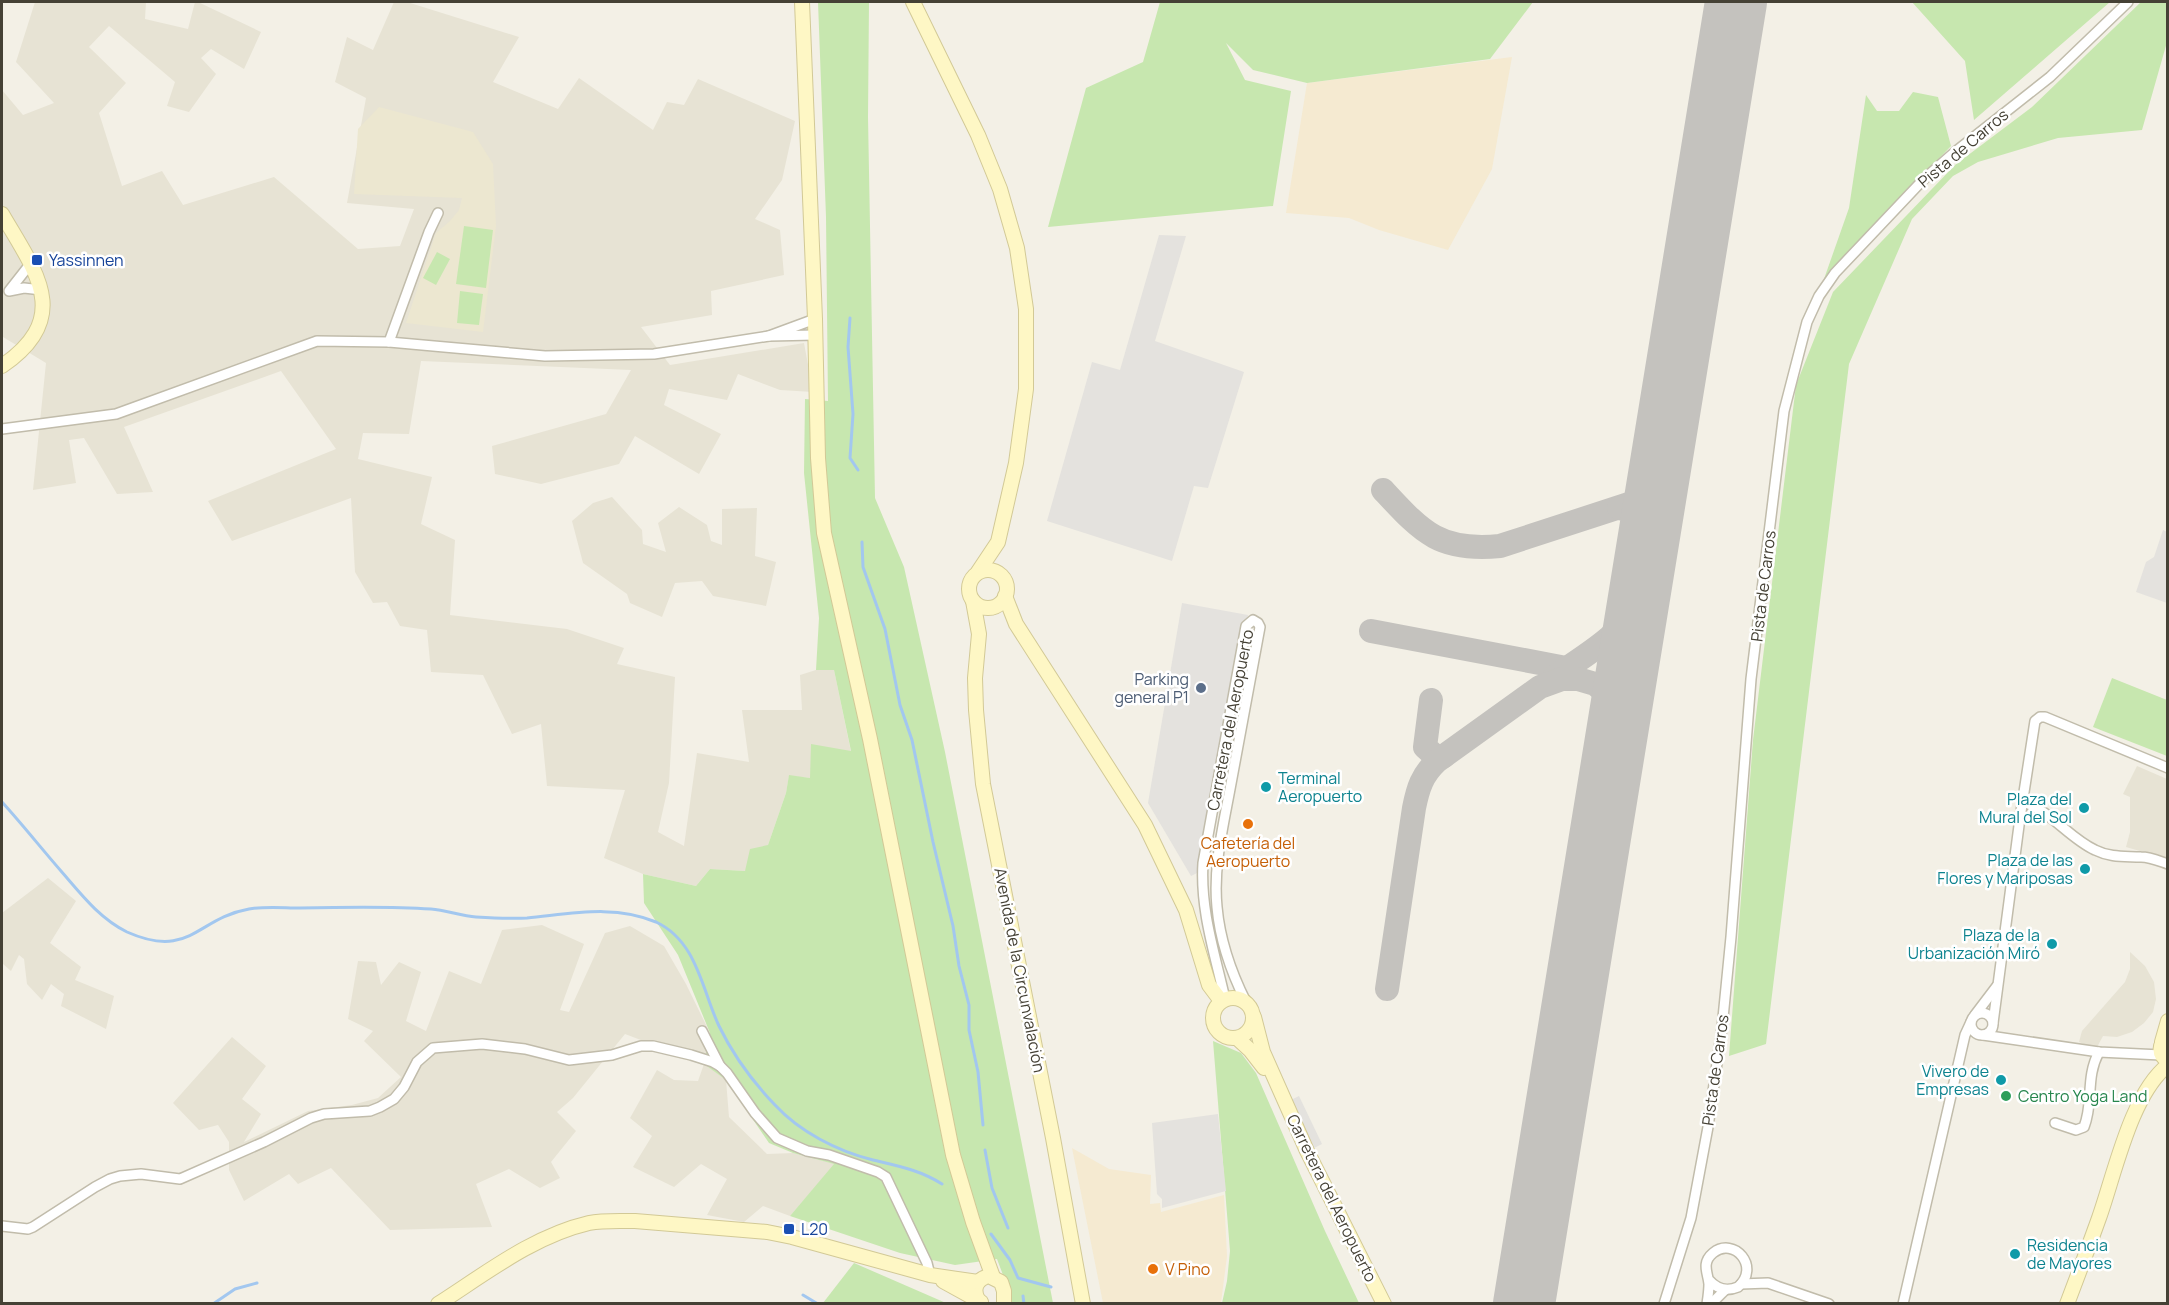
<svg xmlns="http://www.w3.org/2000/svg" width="2169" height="1305" viewBox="0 0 2169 1305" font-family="Manrope,sans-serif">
  <rect width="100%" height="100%" fill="#f3f0e6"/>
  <g fill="#e7e3d4">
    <polygon points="35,2 146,2 145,19 188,29 195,2 198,2 261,32 244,69 211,49 201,58 216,74 189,112 167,106 175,82 109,26 89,47 126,83 99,113 122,186 162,171 183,205 274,177 358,249 400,246 414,209 347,203 366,98 335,82 347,37 373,50 394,2 407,2 519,37 493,82 558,109 579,78 653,130 667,102 684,105 698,79 795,121 782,180 755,219 780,230 784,275 711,291 712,315 641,327 670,365 804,343 813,392 780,390 738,374 727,400 669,389 664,405 721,434 699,474 635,436 619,464 541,484 495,474 492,446 606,414 631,370 421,361 409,434 363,433 358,459 432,477 421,524 455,540 450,615 567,629 624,648 617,664 675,677 669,783 658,832 684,846 697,753 749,762 742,710 802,710 800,675 816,670 834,670 851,752 810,778 789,776 786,793 768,845 745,871 710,869 696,886 643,874 604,858 625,790 547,786 541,724 512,734 483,675 431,672 427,630 400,626 387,602 373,603 355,572 351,498 232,541 208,501 336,449 281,371 124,427 153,492 117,494 84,438 69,440 76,483 33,490 46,363 3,337 2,338 2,90 23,115 54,103 16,62"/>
    <polygon points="612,497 642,530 643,544 666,552 658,523 679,507 707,525 711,541 722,545 722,509 757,508 755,556 776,562 766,606 713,596 702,581 675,583 662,617 630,603 627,594 583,563 572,521 593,503"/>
    <polygon points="2137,766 2167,779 2167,859 2126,847 2130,832 2130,797 2123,794"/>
    <polygon points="48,878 76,901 50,943 81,967 75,980 114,996 106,1029 61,1006 64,994 51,984 42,1000 27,984 24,959 19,955 11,971 2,963 2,913"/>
    <polygon points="542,925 584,944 560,1010 569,1012 605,933 630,926 664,946 686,984 710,1033 705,1064 726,1080 729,1117 767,1154 793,1153 835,1164 790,1216 763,1206 744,1222 707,1215 727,1179 701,1164 674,1187 633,1167 652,1136 630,1118 657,1070 674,1080 698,1081 704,1064 625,1034 573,1098 557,1112 576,1131 551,1162 560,1178 540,1188 509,1169 476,1184 492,1227 390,1230 331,1168 298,1184 289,1174 244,1201 229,1170 229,1142 218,1125 199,1130 173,1103 232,1037 266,1066 242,1099 261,1114 244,1142 308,1111 352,1105 378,1098 401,1077 364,1041 373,1031 348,1019 358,961 376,962 381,985 399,962 421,972 406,1021 426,1031 449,971 481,984 502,930"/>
    <polygon points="2130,952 2145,966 2154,982 2156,999 2153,1012 2144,1023 2132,1032 2117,1037 2103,1036 2096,1049 2079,1042 2082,1031 2125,982 2130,969"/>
  </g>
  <g fill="#f5ead1">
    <polygon points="1512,57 1492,169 1448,250 1379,230 1349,218 1286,213 1307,83"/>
    <polygon points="1072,1148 1109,1169 1151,1175 1150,1204 1160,1203 1161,1212 1224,1195 1227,1256 1221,1303 1103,1303"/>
  </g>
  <polygon fill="#ece7d0" points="379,107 473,132 493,164 496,226 483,332 406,323 436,233 450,221 459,210 462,198 354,194 358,129"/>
  <g fill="#c7e7af">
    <polygon points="818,2 869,2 868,117 875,498 904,567 945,752 1053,1303 1009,1303 1003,1275 997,1259 955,1265 900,1253 790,1216 834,1164 793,1153 769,1143 726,1080 704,1064 710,1033 678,955 644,903 643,874 696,886 710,869 745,871 750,849 768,845 786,793 789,775 810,778 811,744 851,751 834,670 816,670 819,618 804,473 805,399 828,401 826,217"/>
    <polygon points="1160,2 1533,2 1490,59 1307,83 1253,70 1226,43 1245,80 1291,91 1273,206 1048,227 1086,88 1143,62"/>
    <polygon points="1912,2 2110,2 1974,120 1965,61"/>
    <polygon points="2141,2 2168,2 2167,42 2142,130 2058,138 1978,162 1953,176 1912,219 1849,364 1766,1044 1729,1056 1753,740 1796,385 1833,292 1955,165 2032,107"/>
    <polygon points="1913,92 1938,97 1951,146 1824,279 1849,208 1866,95 1877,111 1899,111"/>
    <polygon points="464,226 493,230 486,288 456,284"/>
    <polygon points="437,252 450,259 436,285 423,278"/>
    <polygon points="460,291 483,294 479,325 457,323"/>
    <polygon points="2112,678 2167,700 2167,756 2093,727"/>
    <polygon points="1213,1041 1241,1053 1256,1073 1325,1231 1359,1303 1222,1303 1227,1281 1230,1251"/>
    <polygon points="854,1263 946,1303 823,1303"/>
  </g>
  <g fill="#e4e2de">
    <polygon points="1159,235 1186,236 1155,341 1244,372 1208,488 1194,486 1172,561 1047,521 1092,362 1120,370"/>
    <polygon points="2163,530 2167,532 2167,603 2136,592 2146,562 2154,557"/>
    <polygon points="1182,603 1248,615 1203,870 1191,876 1148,803"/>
    <polygon points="1299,1096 1322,1144 1314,1148 1291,1100"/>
    <polygon points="1218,1114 1226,1191 1162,1208 1162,1199 1157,1194 1152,1123"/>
  </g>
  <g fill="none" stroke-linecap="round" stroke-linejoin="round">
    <g stroke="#a2c7ef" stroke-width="3">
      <polyline points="850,318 848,347 853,414 850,458 858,470"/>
      <polyline points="862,542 863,567 885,629 900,705 912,740 933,842 953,926 959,966 969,1005 969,1030 978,1072 983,1125"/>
      <path d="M2 802C22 824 41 848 61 871 81 894 99 918 127 932 190 960 197 918 249 909 265 906 284 908 300 908 344 907 388 906 431 909 446 910 461 916 476 917 493 918 510 919 527 918 570 914 614 904 656 922 697 941 702 990 719 1026 733 1055 753 1082 775 1105 800 1132 837 1151 873 1160 898 1166 920 1170 942 1184"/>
      <polyline points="985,1150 992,1188 1008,1228"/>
      <polyline points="991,1234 1010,1260 1018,1278 1051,1287"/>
      <polyline points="803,1295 818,1304"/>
      <polyline points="1023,1296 1024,1304"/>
      <polyline points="213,1304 235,1289 257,1283"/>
    </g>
    <g stroke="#c4c2be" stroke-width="24">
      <path d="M1383 490C1422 532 1439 552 1500 546L1635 502C1650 494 1656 482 1660 466"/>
      <path d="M1619 508C1636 510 1644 519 1649 534"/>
      <polyline points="1371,631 1566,668"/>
      <path d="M1554 677C1585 655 1621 636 1638 602"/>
      <polyline points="1431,700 1425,747 1435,756 1444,756"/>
      <path d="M1387 989 1414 808C1418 788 1422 775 1437 761L1540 687 1562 679H1578L1595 684 1606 693 1616 717 1617 730"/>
    </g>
    <polyline stroke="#c4c2be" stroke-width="62" points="1524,1304 1736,2"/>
    <defs>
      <g id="street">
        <polyline points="31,263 9,291 24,288 42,290"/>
        <polyline points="815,319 769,336 815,335"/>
        <polyline points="389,342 429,232 438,213"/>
        <polyline points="2,429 116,414 317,341 389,342 545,356 654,354 769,336"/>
        <path d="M2023 802C2051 811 2069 838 2095 850 2111 858 2125 856 2141 857 2150 857 2159 861 2168 864"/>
        <path d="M1225 999C1215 954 1200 910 1203 863L1246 626 1253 620 1258 623 1260 627C1250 681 1240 735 1230 789 1223 827 1213 868 1217 907 1220 941 1231 972 1246 1002"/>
        <circle cx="1982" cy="1024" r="11"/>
        <polyline points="1975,1015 1997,986"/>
        <polyline points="1993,1023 2020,818 2035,721 2040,717 2045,717 2168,768"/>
        <polyline points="702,1031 720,1066 727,1073 755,1113 777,1138 807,1151 829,1155 878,1172 886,1177 927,1263 930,1275"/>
        <polyline points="1983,1035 2099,1052 2161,1055"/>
        <path d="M2055 1123 2076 1130 2084 1127C2094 1102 2085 1078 2099 1052"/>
        <polyline points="2,1226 28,1229 33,1227 95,1187 110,1179 120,1176 141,1174 180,1179 264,1142 311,1118 324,1114 370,1111 380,1107 394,1099 404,1087 417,1062 433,1048 482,1044 525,1049 569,1060 612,1055 641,1046 653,1046 691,1055 713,1062 720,1066"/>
        <polyline points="1741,1284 1768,1283 1829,1304"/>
        <polyline points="1664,1304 1691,1218 1708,1127 1722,1028 1731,937 1751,679 1784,411 1807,322 1819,296 1835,273 1923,180 1955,152 2050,77 2128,2"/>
        <path d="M1707 1304C1708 1297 1709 1291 1709 1284 1708 1273 1701 1263 1713 1253 1734 1236 1761 1267 1738 1287 1726 1292 1717 1289 1709 1280"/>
        <polyline points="1711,1304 1725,1290"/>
        <polyline points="1903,1304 1965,1035 1971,1022"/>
      </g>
      <g id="secondary">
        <polyline points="802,2 815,319 818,458 824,533 870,739 953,1155 973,1222 993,1277"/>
        <polyline points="913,2 978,135 1000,189 1017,248 1026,309 1026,389 1016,463 998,542 978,572"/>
        <path d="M2 214C35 271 74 317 2 366"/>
        <circle cx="988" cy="589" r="19"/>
        <polyline points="1005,596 1016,624 1145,825 1186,910 1209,985 1221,1001"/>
        <polyline points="973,601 979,634 975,678 976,710 983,784 1053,1138 1083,1304"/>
        <circle cx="1233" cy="1018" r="20"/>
        <polyline points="1254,1017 1263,1052 1307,1151 1384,1304"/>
        <polyline points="1237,1038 1250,1050 1264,1068"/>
        <path d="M2168 1038C2158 1044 2158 1055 2168 1061"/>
        <polyline points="2162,1042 2168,1021"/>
        <polyline points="943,1281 981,1302"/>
        <path d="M978 1300C972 1288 977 1279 989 1276L1001 1282 1004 1291V1304"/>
        <path d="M438 1304C485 1274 533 1236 589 1223 603 1220 620 1221 635 1221L767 1232 792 1237 930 1275 978 1282"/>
        <path d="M2067 1304C2078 1275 2089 1246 2099 1218 2115 1173 2131 1094 2168 1065"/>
      </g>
    </defs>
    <use href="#street" stroke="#c1bcab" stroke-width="12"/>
    <use href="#secondary" stroke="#d2c996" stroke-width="16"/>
    <use href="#street" stroke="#fff" stroke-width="9"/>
    <use href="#secondary" stroke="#fef7c5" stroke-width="14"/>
  </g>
  <g fill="#1a4fb4" stroke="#fff" stroke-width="2">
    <rect x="31" y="254" width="12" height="12" rx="3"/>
    <rect x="783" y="1223" width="12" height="12" rx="3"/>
  </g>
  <circle fill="#5c6f8a" stroke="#fff" stroke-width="2" cx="1201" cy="688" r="6"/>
  <g fill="#0f9aa8" stroke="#fff" stroke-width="2">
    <circle cx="1266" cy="787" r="6"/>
    <circle cx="2084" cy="808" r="6"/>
    <circle cx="2085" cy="869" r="6"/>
    <circle cx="2052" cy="944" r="6"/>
    <circle cx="2001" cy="1080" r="6"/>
    <circle cx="2015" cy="1254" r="6"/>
  </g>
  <g fill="#e8710a" stroke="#fff" stroke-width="2">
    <circle cx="1248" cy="824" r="6"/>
    <circle cx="1153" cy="1269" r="6"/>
  </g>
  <circle fill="#2e9e5b" stroke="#fff" stroke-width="2" cx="2006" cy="1096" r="6"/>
  <g text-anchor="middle" stroke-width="5" stroke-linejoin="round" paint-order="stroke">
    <g font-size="16" fill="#454135" stroke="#fff">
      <text transform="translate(1963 148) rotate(-40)" y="6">Pista de Carros</text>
      <text transform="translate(1763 586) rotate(-83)" y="6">Pista de Carros</text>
      <text transform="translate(1230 720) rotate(-79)" y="6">Carretera del Aeropuerto</text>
      <text transform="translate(1020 970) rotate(79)" y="6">Avenida de la Circunvalación</text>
      <text transform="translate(1715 1070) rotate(-82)" y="6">Pista de Carros</text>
      <text transform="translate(1332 1198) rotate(64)" y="6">Carretera del Aeropuerto</text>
    </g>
    <g font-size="16" fill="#164399" stroke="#fff" text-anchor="start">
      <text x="49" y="266">Yassinnen</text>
      <text x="801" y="1235">L20</text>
    </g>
    <g font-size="16" fill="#4e5e75" stroke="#fff" text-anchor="end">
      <text x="1189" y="685">Parking<tspan x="1189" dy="18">general P1</tspan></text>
    </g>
    <g font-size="16" fill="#0d838f" stroke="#fff" text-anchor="end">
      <text x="1278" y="784" text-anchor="start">Terminal<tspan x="1278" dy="18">Aeropuerto</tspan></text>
      <text x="2072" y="805">Plaza del<tspan x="2072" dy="18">Mural del Sol</tspan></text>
      <text x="2073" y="866">Plaza de las<tspan x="2073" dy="18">Flores y Mariposas</tspan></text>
      <text x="2040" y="941">Plaza de la<tspan x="2040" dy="18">Urbanización Miró</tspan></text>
      <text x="1989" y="1077">Vivero de<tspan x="1989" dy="18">Empresas</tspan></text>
      <text x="2027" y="1251" text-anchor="start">Residencia<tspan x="2027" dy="18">de Mayores</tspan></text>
    </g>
    <g font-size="16" fill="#c56008" stroke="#fff">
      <text x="1248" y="849">Cafetería del<tspan x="1248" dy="18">Aeropuerto</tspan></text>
      <text x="1165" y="1275" text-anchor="start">V Pino</text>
    </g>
    <g font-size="16" fill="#27864d" stroke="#fff" text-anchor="start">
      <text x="2018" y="1102">Centro Yoga Land</text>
    </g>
  </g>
  <rect width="2169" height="1305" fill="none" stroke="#454135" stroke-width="6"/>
</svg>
